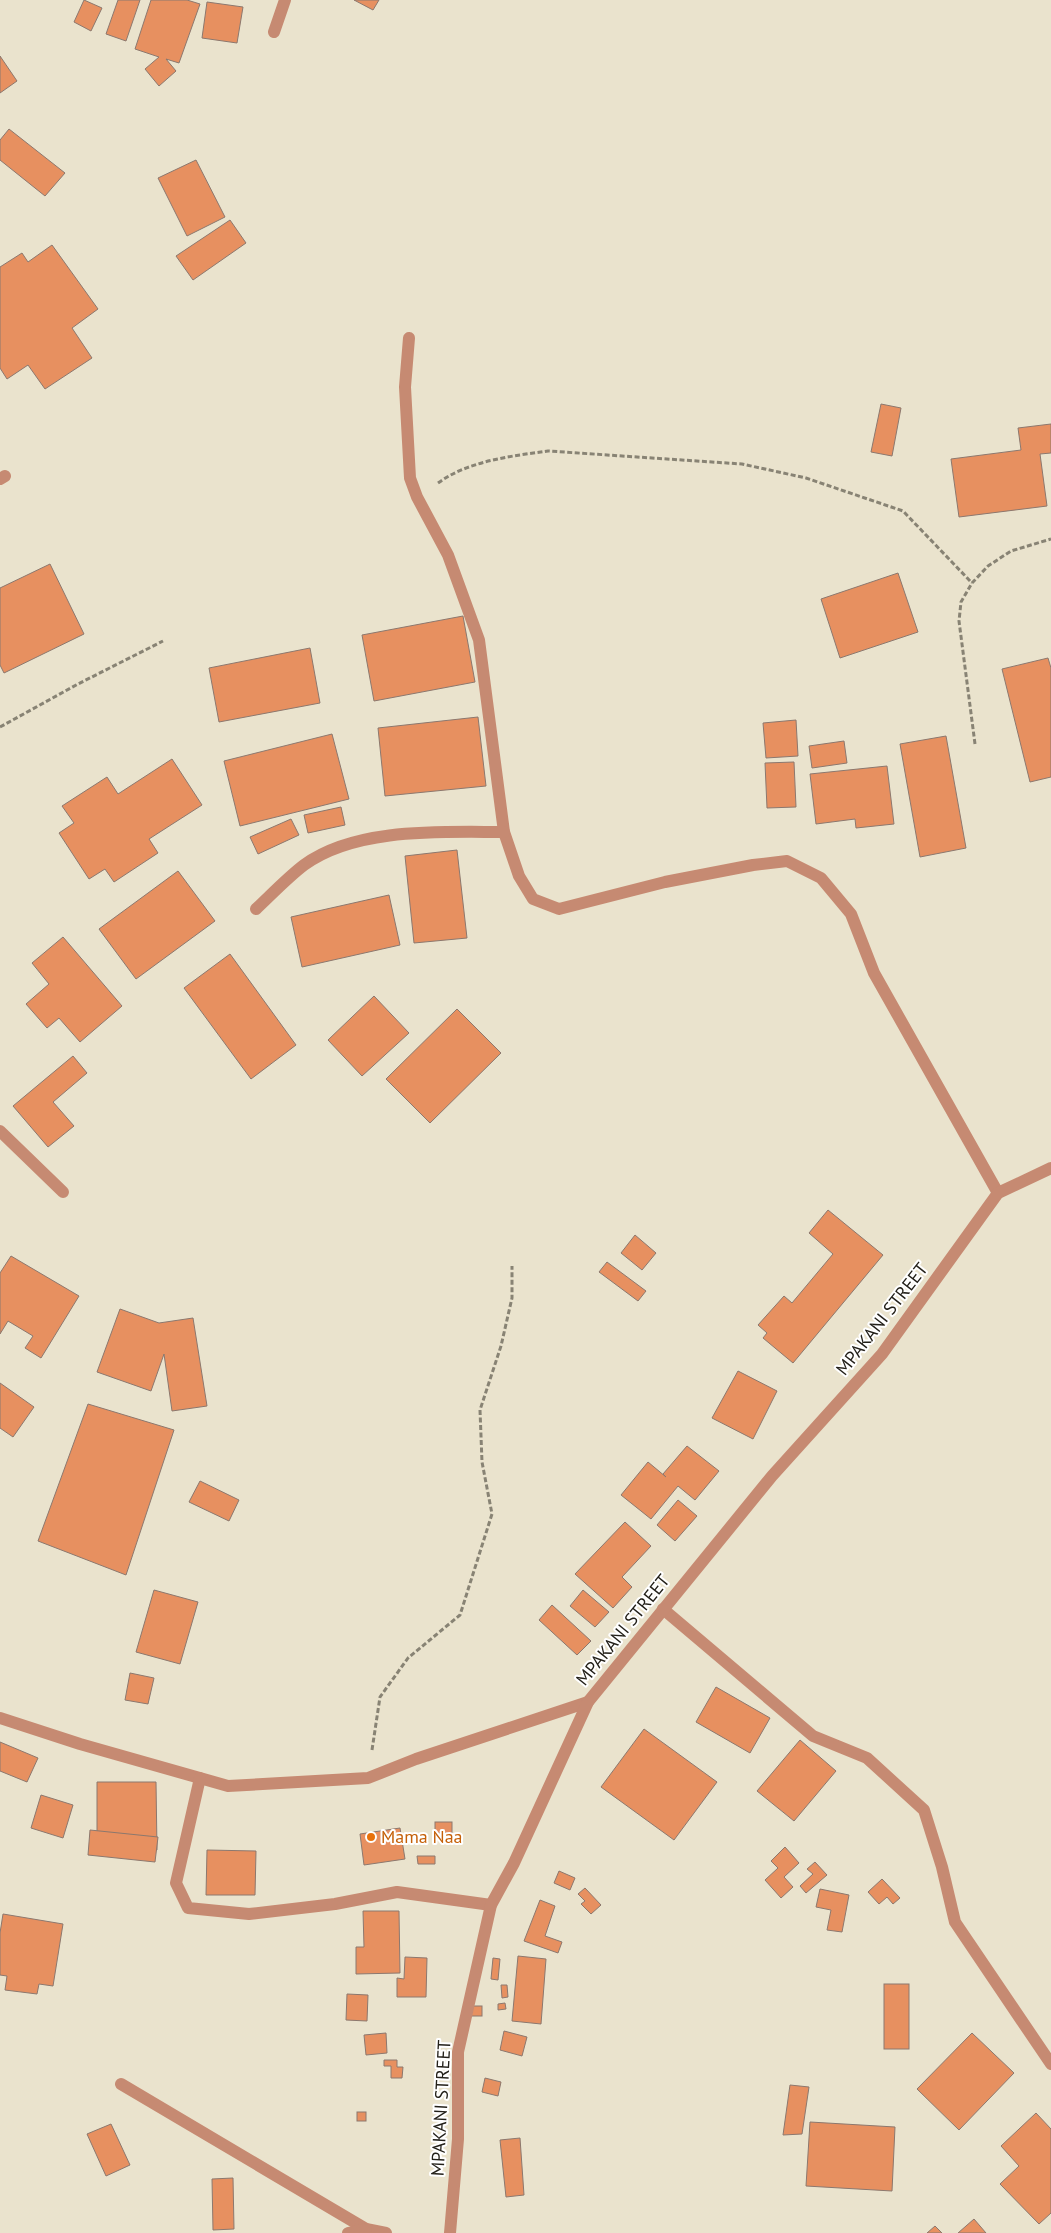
<svg xmlns="http://www.w3.org/2000/svg" width="1051" height="2233" viewBox="0 0 1051 2233" font-family="'PT Sans',sans-serif">
  <rect width="100%" height="100%" fill="#eae3cd"/>
  <g fill="#e79060" stroke="#8c786e">
    <polygon points="84,0 102,8 91,31 74,22"/>
    <polygon points="118,0 140,0 126,41 106,34"/>
    <polygon points="151,0 187,0 200,4 179,63 166,59 176,71 159,86 145,69 159,57 135,49"/>
    <polygon points="354,0 379,0 373,10"/>
    <polygon points="207,2 243,7 237,43 202,38"/>
    <polygon points="0,56 17,81 0,93"/>
    <polygon points="9,129 65,173 45,196 0,160 0,140"/>
    <polygon points="196,160 225,217 187,236 158,178"/>
    <polygon points="230,220 246,243 193,280 176,256"/>
    <polygon points="52,245 98,309 72,328 92,358 45,389 28,365 7,379 0,368 0,267 22,253 28,262"/>
    <polygon points="881,404 901,408 892,456 871,452"/>
    <polygon points="1051,424 1051,453 1040,454 1047,506 959,517 951,459 1021,450 1018,428"/>
    <polygon points="50,564 84,634 4,673 0,665 0,588"/>
    <polygon points="898,573 918,632 840,658 821,599"/>
    <polygon points="463,616 475,682 374,701 362,635"/>
    <polygon points="310,648 320,703 219,722 209,668"/>
    <polygon points="1048,658 1051,668 1051,777 1030,782 1002,669"/>
    <polygon points="478,717 486,786 385,796 378,728"/>
    <polygon points="796,720 798,756 766,758 763,723"/>
    <polygon points="332,734 349,799 240,826 224,761"/>
    <polygon points="946,736 966,848 920,857 900,744"/>
    <polygon points="844,741 847,763 812,768 809,746"/>
    <polygon points="172,759 202,805 149,839 158,853 114,882 105,869 89,879 59,833 74,823 62,806 107,777 118,794"/>
    <polygon points="794,762 796,807 767,808 765,763"/>
    <polygon points="887,766 894,824 856,828 855,819 816,824 810,774"/>
    <polygon points="341,807 345,825 308,833 304,815"/>
    <polygon points="291,819 299,835 258,854 250,837"/>
    <polygon points="457,850 467,938 414,943 405,856"/>
    <polygon points="178,871 215,921 136,979 99,929"/>
    <polygon points="389,895 400,945 302,967 291,917"/>
    <polygon points="63,937 122,1006 80,1042 59,1018 47,1028 26,1004 49,984 32,963"/>
    <polygon points="230,954 296,1045 251,1079 184,988"/>
    <polygon points="374,996 409,1033 362,1076 328,1040"/>
    <polygon points="457,1009 501,1053 430,1123 386,1079"/>
    <polygon points="73,1056 87,1073 53,1102 74,1126 48,1147 13,1106"/>
    <polygon points="828,1210 883,1255 793,1363 763,1338 767,1333 758,1325 784,1296 792,1303 833,1254 809,1233"/>
    <polygon points="635,1235 656,1253 642,1270 621,1253"/>
    <polygon points="11,1256 79,1296 41,1358 25,1348 33,1336 8,1321 0,1334 0,1273"/>
    <polygon points="607,1262 646,1291 638,1301 599,1272"/>
    <polygon points="120,1309 159,1323 193,1318 207,1406 172,1411 164,1354 151,1391 97,1372"/>
    <polygon points="738,1371 777,1391 753,1439 712,1418"/>
    <polygon points="0,1383 34,1407 13,1437 0,1428"/>
    <polygon points="88,1404 174,1430 126,1575 38,1541"/>
    <polygon points="687,1446 719,1471 695,1500 678,1486 651,1519 621,1495 648,1462 666,1477 663,1474"/>
    <polygon points="200,1481 239,1500 229,1521 189,1502"/>
    <polygon points="678,1500 697,1516 675,1541 657,1525"/>
    <polygon points="625,1522 651,1546 622,1577 632,1587 613,1608 575,1574"/>
    <polygon points="154,1590 198,1602 180,1664 136,1652"/>
    <polygon points="583,1590 609,1612 595,1627 570,1606"/>
    <polygon points="552,1605 591,1641 577,1655 539,1620"/>
    <polygon points="130,1673 154,1678 148,1704 125,1700"/>
    <polygon points="716,1687 770,1718 750,1753 696,1722"/>
    <polygon points="644,1729 717,1782 674,1840 601,1787"/>
    <polygon points="800,1740 836,1771 794,1821 757,1791"/>
    <polygon points="0,1742 38,1758 27,1782 0,1771"/>
    <polygon points="97,1782 156,1782 157,1850 97,1850"/>
    <polygon points="41,1795 73,1805 63,1838 31,1828"/>
    <rect x="435" y="1822" width="17" height="11"/>
    <polygon points="400,1828 405,1859 364,1865 360,1834"/>
    <polygon points="90,1830 158,1837 155,1862 88,1855"/>
    <polygon points="785,1847 799,1863 784,1877 793,1887 781,1898 765,1880 778,1868 771,1861"/>
    <polygon points="207,1850 256,1851 255,1895 206,1895"/>
    <polygon points="417,1856 435,1856 435,1864 418,1864"/>
    <polygon points="815,1862 827,1875 806,1893 800,1886 813,1874 807,1869"/>
    <polygon points="559,1871 575,1878 570,1890 554,1883"/>
    <polygon points="882,1879 900,1898 893,1904 887,1897 879,1904 868,1892"/>
    <polygon points="585,1888 601,1905 591,1914 581,1904 585,1901 578,1894"/>
    <polygon points="820,1889 849,1895 842,1932 827,1930 831,1910 816,1907"/>
    <polygon points="540,1900 555,1906 545,1936 562,1942 558,1953 524,1941"/>
    <polygon points="363,1911 399,1911 400,1973 356,1974 356,1947 364,1947"/>
    <polygon points="3,1914 63,1924 53,1986 39,1984 37,1994 5,1990 7,1976 0,1975 0,1933"/>
    <polygon points="518,1956 546,1959 541,2024 512,2021"/>
    <polygon points="405,1957 427,1958 426,1997 397,1997 397,1978 404,1979"/>
    <polygon points="493,1958 500,1959 498,1980 491,1979"/>
    <rect x="884" y="1984" width="25" height="65"/>
    <polygon points="501,1985 507,1985 508,1997 502,1998"/>
    <polygon points="347,1994 368,1995 367,2021 346,2020"/>
    <polygon points="505,2003 506,2009 498,2010 498,2004"/>
    <rect x="470" y="2006" width="12" height="10"/>
    <polygon points="504,2031 527,2037 522,2056 500,2050"/>
    <polygon points="386,2033 387,2053 366,2055 364,2035"/>
    <polygon points="972,2033 1014,2073 959,2130 917,2089"/>
    <polygon points="384,2060 397,2060 397,2067 403,2067 402,2078 391,2078 391,2066 384,2066"/>
    <polygon points="485,2078 501,2082 498,2096 482,2092"/>
    <polygon points="790,2085 809,2087 802,2134 783,2135"/>
    <rect x="357" y="2112" width="9" height="9"/>
    <polygon points="1036,2113 1051,2129 1051,2213 1039,2224 1000,2184 1019,2166 1001,2146"/>
    <polygon points="810,2122 895,2127 892,2191 806,2186"/>
    <polygon points="111,2124 130,2165 106,2176 87,2134"/>
    <polygon points="520,2138 524,2195 506,2197 500,2140"/>
    <polygon points="233,2178 234,2229 213,2230 212,2179"/>
    <polygon points="974,2219 986,2233 958,2233"/>
    <polygon points="935,2226 942,2233 927,2233"/>
  </g>
  <g fill="none" stroke-linecap="round" stroke-linejoin="round">
    <g stroke="#888374" stroke-width="3" stroke-dasharray="5 2.5" stroke-linecap="butt">
      <path d="M438 483C468 461 511 456 548 451L742 464 806 478 903 511 972 583"/>
      <polyline points="0,727 78,684 163,641"/>
      <polyline points="975,744 959,621 961,602 972,583 988,566 1011,551 1051,539"/>
      <polyline points="372,1750 380,1697 408,1658 460,1615 492,1514 482,1462 480,1410 501,1346 512,1298 512,1266"/>
    </g>
    <g stroke="#c68a72" stroke-width="12">
      <polyline points="274,32 285,0"/>
      <polyline points="409,338 405,387 410,478 417,497 448,555 479,640 504,832 519,876 533,899 559,909 665,882 753,865 787,861 821,878 851,914 874,973 998,1193"/>
      <polyline points="0,479 5,476"/>
      <path d="M256 909C271 895 287 878 304 865 356 827 442 832 504 832"/>
      <polyline points="0,1131 63,1192"/>
      <polyline points="663,1609 813,1736 867,1758 924,1810 942,1867 955,1922 1051,2064"/>
      <polyline points="0,1718 80,1744 228,1786 368,1778 416,1759 588,1702"/>
      <polyline points="200,1778 176,1883 188,1908 249,1914 335,1904 397,1892 491,1905"/>
      <polyline points="121,2084 366,2229 386,2233"/>
      <polyline points="348,2233 366,2229"/>
      <polyline points="450,2233 458,2139 458,2052 491,1905 514,1863 588,1702 772,1476 882,1354 998,1193 1051,1168"/>
    </g>
  </g>
  <circle fill="#e8710a" stroke="#fff" stroke-width="2" cx="371" cy="1837" r="5"/>
  <g text-anchor="middle" stroke-width="4" stroke-linejoin="round" paint-order="stroke">
    <g font-size="18" fill="#232019" stroke="#fff">
      <text transform="translate(882 1319) rotate(-52)" y="6">MPAKANI STREET</text>
      <text transform="translate(623 1630) rotate(-51)" y="6">MPAKANI STREET</text>
      <text transform="translate(441 2108) rotate(-87)" y="6">MPAKANI STREET</text>
    </g>
    <g font-size="18" fill="#c56008" stroke="#fff" text-anchor="start">
      <text x="381" y="1843">Mama Naa</text>
    </g>
  </g>
</svg>
